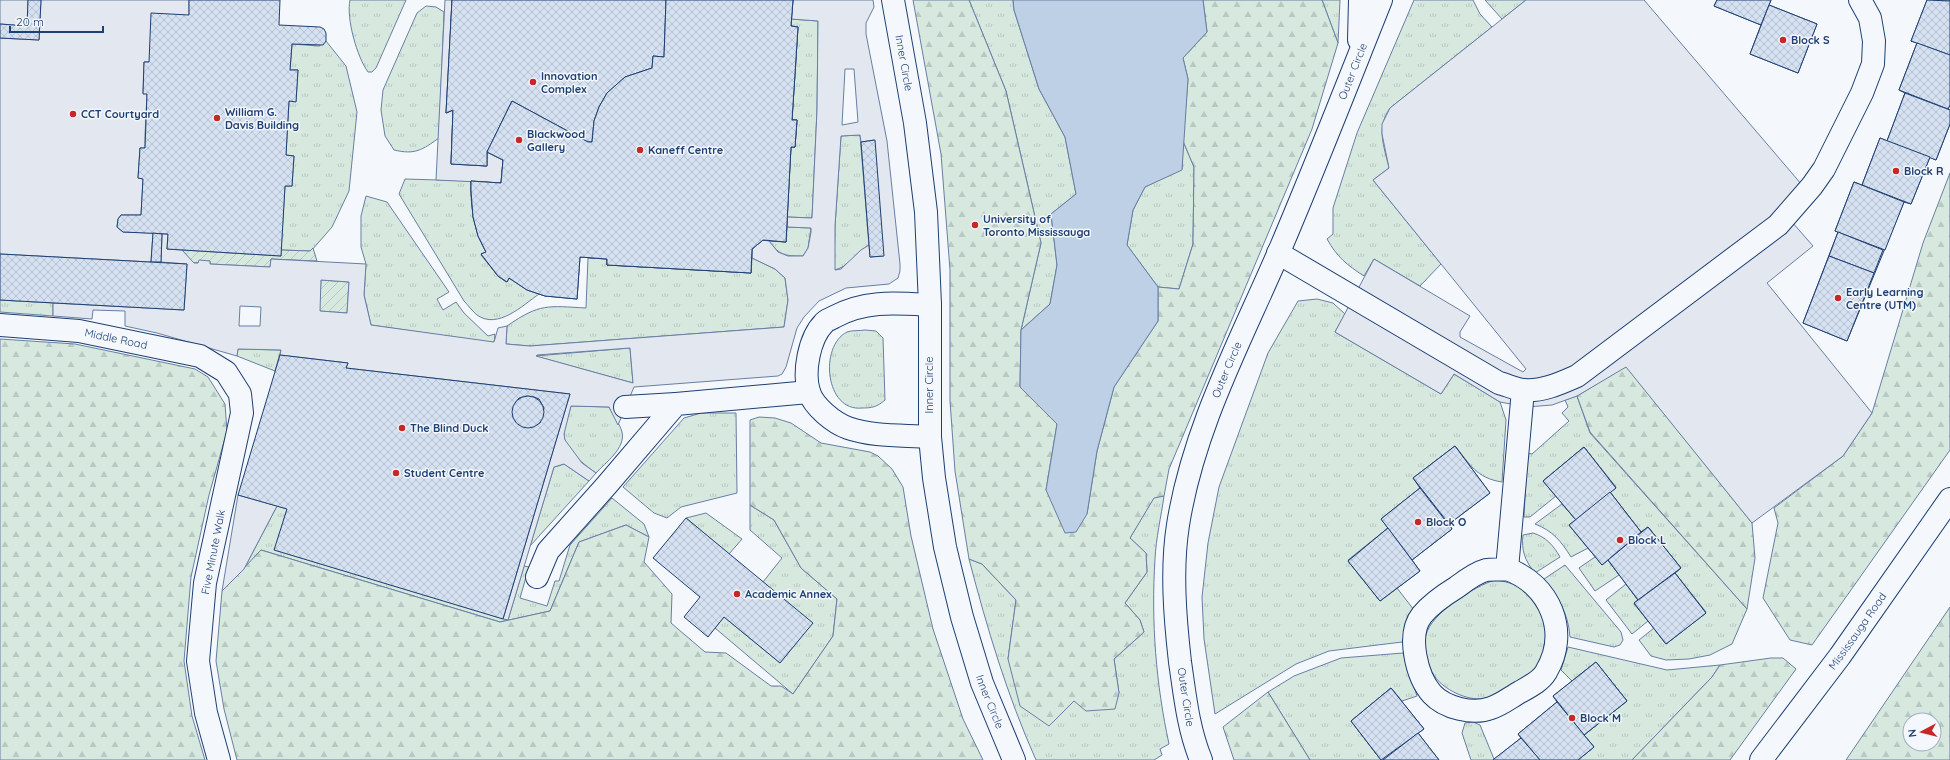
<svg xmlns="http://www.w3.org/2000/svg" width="1950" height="760" viewBox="0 0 1950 760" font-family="Quicksand,sans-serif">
  <defs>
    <pattern id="grass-tufts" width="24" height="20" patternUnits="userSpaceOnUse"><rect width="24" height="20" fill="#d7e8df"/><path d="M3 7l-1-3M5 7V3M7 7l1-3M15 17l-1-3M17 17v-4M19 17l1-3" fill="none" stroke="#b8c8c3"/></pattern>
    <pattern id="forest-firs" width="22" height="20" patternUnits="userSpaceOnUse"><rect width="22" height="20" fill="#d7e8df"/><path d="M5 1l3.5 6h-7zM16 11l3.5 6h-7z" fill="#b8c8c3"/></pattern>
    <pattern id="garden-furrows" width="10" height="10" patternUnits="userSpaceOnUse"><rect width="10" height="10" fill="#d7e8df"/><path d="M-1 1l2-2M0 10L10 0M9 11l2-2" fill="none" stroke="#b8c8c3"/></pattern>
    <pattern id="building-cross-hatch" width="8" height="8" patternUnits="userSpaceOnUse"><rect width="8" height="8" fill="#d5e0f0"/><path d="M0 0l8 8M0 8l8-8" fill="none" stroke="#b6c1d1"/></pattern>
  </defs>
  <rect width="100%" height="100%" fill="#f4f7fb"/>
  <g fill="url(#grass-tufts)" stroke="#687fa3">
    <path d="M350 0H406L376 68 372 72H368C357 57 346 18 350 0Z"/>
    <polygon points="969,0 1013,0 1014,10 1039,89 1065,137 1076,194 1051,214 1057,265 1050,304 1021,330 1041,243 1006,91"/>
    <polygon points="1322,0 1340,0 1338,43"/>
    <path d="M1414 0H1473L1480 14 1492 27 1390 108C1376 128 1384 146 1389 168L1373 180 1441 264 1420 286 1374 259 1364 276C1347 265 1337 257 1327 239L1333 234V208L1357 133Z"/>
    <polygon points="1485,0 1526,0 1502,19"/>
    <path d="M426 6 436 7 444 12 439 138C422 150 415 155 394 150L385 136 381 110 383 90 417 13Z"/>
    <polygon points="791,19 818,21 817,110 812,218 787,217 791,147 795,147 797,120 792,120 798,27 791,26"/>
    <polygon points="326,41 346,66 357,112 349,191 332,227 311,251 281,250 285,186 292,186 294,156 286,155 289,101 296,101 298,70 290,70 292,44 319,46"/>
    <path d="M860 135 869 245C856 252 848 268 834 270L835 226 841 136Z"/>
    <polygon points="1183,141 1194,167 1193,244 1179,289 1158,287 1127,245 1133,210 1145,187 1182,169"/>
    <path d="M405 179 471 181C470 207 474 229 486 252L481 255 498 276 506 282 509 278 539 294C523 305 498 330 477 315 472 311 468 305 464 301L399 194Z"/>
    <polygon points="366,196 387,202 449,292 437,299 443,310 456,302 464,313 488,336 495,334 494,343 371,325 364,295 366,264 361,247 361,216"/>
    <path d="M787 227 811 228 808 248 803 256C785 256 780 256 769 241L786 242Z"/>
    <path d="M588 258 607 259V265L751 273 752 258 775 269 785 278 788 300 784 327 530 346 506 344 507 326C540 303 548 306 586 308Z"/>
    <path d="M1317 299 1333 303 1345 314 1335 332 1441 394 1454 374 1500 402 1506 420 1502 482C1476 478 1470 464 1455 446L1434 462 1420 488 1388 528 1348 560 1380 601 1397 588 1414 610 1402 642 1329 651 1296 664 1215 714 1204 639 1202 597 1208 543 1219 487 1268 353 1298 301Z"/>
    <polygon points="0,300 53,303 53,316 0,312"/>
    <path d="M865 330 876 331 883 338 885 400C877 407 872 408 862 408 825 412 819 346 847 332 852 330 860 331 865 330Z"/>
    <polygon points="630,348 633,383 535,356"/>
    <polygon points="238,349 281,350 275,371 237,356"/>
    <polygon points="1577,396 1590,433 1747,609 1732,644 1710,655 1689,659 1666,660 1651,656 1639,640 1654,628 1666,644 1706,612 1675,573 1681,568 1648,527 1641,532 1610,492 1616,487 1584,447 1543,481 1556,496 1530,517 1524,517 1527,453 1532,454 1569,421 1562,413 1568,407 1565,400"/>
    <path d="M571 406 609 407C613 415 620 424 622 432 626 448 605 463 596 473 586 466 563 449 564 434 564 425 569 415 571 406Z"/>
    <polygon points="701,413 736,413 737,493 681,507 667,518 654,513 623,487 684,418"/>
    <polygon points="564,464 589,481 530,546 554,467"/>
    <path d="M1164 496C1161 517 1156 538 1155 559 1151 622 1156 684 1169 744L1160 749 1162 755 1154 760H1036C1007 695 987 628 969 559L982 564 1016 600 1008 659 1074 701 1119 693 1114 659 1144 632 1140 620 1125 603 1147 572 1146 553 1130 538 1154 497Z"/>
    <polygon points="612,498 644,524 649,537 626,525 579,542 550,611 500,622 261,550 244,569 277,506 287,509 275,550 508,620 524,566 529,567 520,598 547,606 555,581 559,581 570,545"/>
    <path d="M1562 504 1576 520 1569 525 1588 548 1571 557C1561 541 1553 531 1535 524Z"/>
    <polygon points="750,505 774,520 801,568 837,599 833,636 793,694 715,628 724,617 780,663 812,623 763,582 782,558 750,530"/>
    <polygon points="706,513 742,539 729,554 686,518"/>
    <path d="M1533 533C1546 537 1553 545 1560 557L1535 573C1525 561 1521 550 1523 535Z"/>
    <polygon points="1595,557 1602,564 1608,560 1619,575 1595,591 1579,568"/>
    <path d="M1565 565 1621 632 1623 640 1620 645 1614 647 1570 637C1568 611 1558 599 1544 579Z"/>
    <path d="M1495 580C1516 583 1525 588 1537 605 1543 614 1551 628 1549 639 1549 644 1541 663 1538 667 1530 676 1507 692 1496 696 1480 703 1460 697 1447 688 1436 681 1430 671 1427 659 1425 652 1424 642 1426 635 1431 613 1475 586 1495 580Z"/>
    <polygon points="1626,584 1638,600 1634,604 1648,621 1632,634 1606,600"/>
    <polygon points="1568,647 1667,670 1720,665 1712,677 1632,760 1578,760 1594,747 1584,735 1627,701 1596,662 1572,681 1561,670"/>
    <polygon points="1403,653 1417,696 1402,701 1391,688 1351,721 1381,760 1310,760 1268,692 1294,676 1341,658"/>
    <polygon points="1473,722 1480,725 1494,759 1493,760 1471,760 1462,733 1465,723"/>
  </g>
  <g fill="url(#forest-firs)" stroke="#687fa3" fill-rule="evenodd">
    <polygon points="913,0 969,0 1006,91 1041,243 1021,330 1020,387 1057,424 1046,490 1087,514 1097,451 1114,387 1158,321 1158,287 1179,289 1193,244 1194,167 1183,141 1188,79 1183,58 1207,32 1203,0 1322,0 1338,43 1312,129 1169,469 1164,496 1154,498 1130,538 1146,553 1147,572 1125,603 1140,620 1144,632 1114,659 1119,693 1115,709 1086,711 1074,701 1049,726 1020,706 1008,659 1016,600 982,564 969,559 955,471 950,401 950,270 941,154"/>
    <polygon points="1950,173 1950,450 1812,645 1790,640 1763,598 1778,523 1774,508 1843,456 1872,413 1923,243"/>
    <polygon points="0,339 75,344 195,369 208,377 225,404 227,431 209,495 191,577 184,661 192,716 205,760 0,760"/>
    <polygon points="1626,366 1752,523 1755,558 1747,609 1590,432 1577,396"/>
    <polygon points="759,417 775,418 791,423 821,443 870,452 878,456 892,469 903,487 911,536 933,629 963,719 983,760 237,760 224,709 216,661 222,591 261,550 500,622 550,611 579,542 626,525 649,537 644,562 672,594 671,623 705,652 726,653 771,686 781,686 793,694 833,636 837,599 801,568 774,520 750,505 750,420"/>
    <path d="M1950 607V760H1846ZM1910 720H1934V744H1910Z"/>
    <polygon points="1771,658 1783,658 1796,669 1730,760 1632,760 1712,677 1720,665"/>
    <polygon points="1268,692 1310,760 1234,760 1223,727"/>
  </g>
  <g fill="url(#garden-furrows)" stroke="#687fa3">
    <polygon points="313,248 317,261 271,259 270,267 210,264 210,261 193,263 182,250 281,256 281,250 310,251"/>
    <polygon points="321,280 349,282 347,313 319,311"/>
  </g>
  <g fill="#e3e8f0" stroke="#687fa3" fill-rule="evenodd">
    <polygon points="0,0 28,0 27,26 0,24"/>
    <polygon points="41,0 189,0 189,15 149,62 144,62 143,93 147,94 145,135 145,148 140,148 138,178 143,179 141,215 121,215 118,219 117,227 123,232 153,233 151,262 0,254 0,38 39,40"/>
    <polygon points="445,0 452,0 447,113 453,110 451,163 486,166 487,152 503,160 501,183 436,180"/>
    <path d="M793 0H873L874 7 866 23V34L887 141 900 264V271L898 278 889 284 846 288 819 301 804 317 797 328 786 367 782 374 778 376 634 387 618 425 609 407 571 406 564 434 565 440 582 463 596 473 589 481 564 464 554 467 508 620 503 619 570 394 346 368 348 363 280 355 281 350 238 349 237 356 157 333 125 326V311L93 310 92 319 53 316V303L184 310 187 264 161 262 162 234H168L167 249 182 250 194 263H198L199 260 210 261V264L270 267 271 259 366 264 364 295 371 325 494 342 498 328 507 326 506 344 530 346 784 327 788 300 785 278 775 269 752 258V249L763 240 769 241 778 252 788 256H803L808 248 811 232V228L787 227V217L812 218 817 110 818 21 791 19ZM845 69H854L858 122 842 125ZM860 135 861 142 874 140 883 256 870 257 869 245 861 250 841 269 835 270V226L841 136ZM321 280 349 282 347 313 320 311ZM240 306 261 307 260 326H239ZM630 348 633 383 536 356 537 355Z"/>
    <polygon points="1526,0 1644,0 1814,199 1792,222 1813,246 1767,283 1872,413 1843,456 1752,523 1626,367 1577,396 1552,405 1527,407 1500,402 1454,374 1441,394 1335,332 1374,259 1470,316 1460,332 1460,337 1523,372 1526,369 1373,180 1389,168 1382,134 1382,124 1390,108"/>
    <circle cx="529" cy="411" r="16"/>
    <polygon points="238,495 277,506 244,569 222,591"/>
  </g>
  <polygon fill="#bed0e5" stroke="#687fa3" points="1013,0 1203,0 1207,32 1183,58 1188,79 1182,170 1145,187 1133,210 1127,245 1158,287 1158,321 1114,387 1097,451 1087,514 1076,532 1065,533 1046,490 1057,424 1020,387 1021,330 1050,304 1057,265 1051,214 1076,194 1065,137 1039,89 1014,10"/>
  <g fill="url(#building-cross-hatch)" stroke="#1d3f73" fill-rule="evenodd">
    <polygon points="28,0 41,0 39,40 0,38 0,24 27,26"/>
    <polygon points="189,0 280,0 279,25 320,27 324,29 326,33 326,41 323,45 292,44 290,70 298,70 296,102 289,101 286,155 294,156 292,186 285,186 281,256 167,249 168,234 123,232 117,227 118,219 121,215 141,215 143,179 138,178 140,148 145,148 147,94 143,94 144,62 149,62 151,13 189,15"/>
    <polygon points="452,0 793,0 791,26 798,27 792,120 797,120 795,147 791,147 786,242 763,240 752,249 751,273 607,265 607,259 580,257 577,299 545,296 527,290 509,278 507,282 498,276 481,254 486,252 478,236 473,217 471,191 471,181 501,183 503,160 487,152 487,166 451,164 453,110 446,113"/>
    <polygon points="452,0 666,0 664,57 653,56 652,68 625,77 607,93 599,107 594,121 592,142 588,142 512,101 487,152 487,166 451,164 453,110 446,113"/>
    <polygon points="666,0 793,0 791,26 798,27 792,120 797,120 795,147 791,147 786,242 763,240 752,249 751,273 607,265 607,259 580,257 577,299 545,296 527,290 509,278 507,282 498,276 481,254 486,252 478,236 473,217 471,191 471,181 501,183 503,160 487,152 512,101 588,142 592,142 594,121 599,107 607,93 625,77 652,68 653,56 664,57"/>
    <polygon points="1717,0 1771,0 1769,5 1817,24 1798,73 1750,54 1761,25 1714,6"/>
    <polygon points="1717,0 1771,0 1761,25 1714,6"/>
    <polygon points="1927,0 1950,0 1950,105 1948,109 1950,110 1950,124 1936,160 1930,157 1911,204 1904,202 1847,341 1803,323 1838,232 1835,231 1854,182 1862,185 1880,138 1887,141 1905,93 1899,90 1917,43 1911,41"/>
    <polygon points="1927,0 1950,1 1950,55 1911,41"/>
    <polygon points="1769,5 1817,24 1798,73 1750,54"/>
    <polygon points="1917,43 1950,55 1950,105 1948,109 1899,90"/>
    <polygon points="1905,93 1950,110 1950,124 1936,160 1887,141"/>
    <polygon points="1880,138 1930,157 1911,204 1862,185"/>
    <polygon points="875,140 884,256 870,257 861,142"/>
    <polygon points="1854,182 1904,202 1885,250 1835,231"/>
    <polygon points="1838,232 1883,250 1874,273 1829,256"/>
    <polygon points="153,233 162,234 161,262 151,262"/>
    <polygon points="0,254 187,264 184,310 0,300"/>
    <polygon points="1829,256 1874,273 1847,341 1803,323"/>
    <path d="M280 355 348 363 346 368 570 394 503 619 274 550 287 509 238 495ZM527 396 534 397 539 399 544 408 540 423 530 427 520 425 513 417V412L516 402 519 398Z"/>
    <circle cx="528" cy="412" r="16"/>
    <polygon points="1455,446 1490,493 1449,524 1452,529 1412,560 1420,571 1380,601 1348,561 1388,528 1381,519 1420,488 1413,478"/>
    <polygon points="1455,446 1490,493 1449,524 1413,478"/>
    <polygon points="1584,447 1616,488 1610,492 1641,532 1648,527 1681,568 1675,573 1706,613 1666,644 1634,603 1638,600 1608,560 1602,565 1569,525 1576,520 1543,481"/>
    <polygon points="1584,447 1616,488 1576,520 1543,481"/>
    <polygon points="1420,488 1452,529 1412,560 1381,519"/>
    <polygon points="1610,492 1641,532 1602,565 1569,525"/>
    <polygon points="686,518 813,623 780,663 724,617 708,637 684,617 700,597 653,558"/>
    <polygon points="1648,527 1681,568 1638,600 1608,560"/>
    <polygon points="1388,528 1420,571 1380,601 1348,561"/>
    <polygon points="1675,573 1706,613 1666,644 1634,603"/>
    <polygon points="1596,662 1627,701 1584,735 1594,747 1578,760 1493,760 1521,738 1518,734 1557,702 1553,696"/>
    <polygon points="1596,662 1627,701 1584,735 1553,696"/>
    <polygon points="1391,688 1424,729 1418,733 1439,760 1381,760 1351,721"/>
    <polygon points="1391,688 1424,729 1381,760 1351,721"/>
    <polygon points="1557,702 1594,747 1578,760 1540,760 1518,734"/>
    <polygon points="1418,733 1439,760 1383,760"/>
    <polygon points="1521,738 1540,760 1493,760 1494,759"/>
  </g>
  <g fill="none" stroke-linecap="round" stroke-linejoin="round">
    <defs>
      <g id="minor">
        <path id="s1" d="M893 0 915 123 926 212 930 305V437L934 478 945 547 962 617 982 683 1014 760"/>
        <polyline points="1359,40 1360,0"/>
        <path d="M1278 253 1499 383C1507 385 1515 389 1523 390 1542 392 1561 383 1577 376L1778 225 1812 186 1824 169 1862 93 1873 64 1874 41 1870 18 1860 0"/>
        <path d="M930 305C896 303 865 300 834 317 831 319 826 320 824 323 809 338 803 372 809 392 814 407 834 423 848 428 873 437 904 435 930 437"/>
        <path id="s2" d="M0 325 79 331 200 356 226 372 240 394 242 413 205 583 198 661 206 713 219 760"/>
        <polyline points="625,407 676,404"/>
        <path d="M1507 569C1550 584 1570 632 1546 672 1541 681 1529 687 1520 692 1511 697 1501 705 1491 708 1473 715 1445 708 1432 694 1417 677 1406 635 1422 615 1431 604 1444 595 1457 587 1465 581 1475 573 1486 570 1492 569 1500 570 1507 569L1523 390"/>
        <polyline points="537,577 548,551 606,486 676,404 809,392"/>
        <path id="s3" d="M1201 760C1188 728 1185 696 1180 662 1175 618 1171 569 1178 525 1193 429 1240 342 1278 254 1314 170 1347 85 1381 0"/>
      </g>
      <g id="major">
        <path id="s4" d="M1761 760 1840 656 1950 499"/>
      </g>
    </defs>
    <use href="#minor" stroke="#1d3f73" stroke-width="24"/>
    <use href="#major" stroke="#1d3f73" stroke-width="24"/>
    <use href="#minor" stroke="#f4f7fb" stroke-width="22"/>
    <use href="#major" stroke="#f4f7fb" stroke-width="22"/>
  </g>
  <g fill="#c62828" stroke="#f4f7fb" stroke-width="1.5">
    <circle cx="1783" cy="40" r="4"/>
    <circle cx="533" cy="82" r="4"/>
    <circle cx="73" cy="114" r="4"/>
    <circle cx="217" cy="118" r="4"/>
    <circle cx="519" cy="140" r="4"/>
    <circle cx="640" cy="150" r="4"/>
    <circle cx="1896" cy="171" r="4"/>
    <circle cx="975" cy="225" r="4"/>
    <circle cx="1838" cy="298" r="4"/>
    <circle cx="402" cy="428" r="4"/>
    <circle cx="396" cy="473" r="4"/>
    <circle cx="1418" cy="522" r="4"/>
    <circle cx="1620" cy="540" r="4"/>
    <circle cx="737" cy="594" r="4"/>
    <circle cx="1572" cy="718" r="4"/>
  </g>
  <g text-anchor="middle" stroke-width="3" stroke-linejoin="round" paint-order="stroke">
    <g font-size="11" font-weight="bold" fill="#1d3f73" stroke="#f4f7fb" text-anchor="start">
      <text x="1791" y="44">Block S</text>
      <text x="541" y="80">Innovation<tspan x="541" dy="13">Complex</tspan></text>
      <text x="225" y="116">William G.<tspan x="225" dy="13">Davis Building</tspan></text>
      <text x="81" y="118">CCT Courtyard</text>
      <text x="527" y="138">Blackwood<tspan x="527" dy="13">Gallery</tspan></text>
      <text x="648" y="154">Kaneff Centre</text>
      <text x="1904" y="175">Block R</text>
      <text x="983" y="223">University of<tspan x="983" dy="13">Toronto Mississauga</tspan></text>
      <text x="1846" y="296">Early Learning<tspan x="1846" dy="13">Centre (UTM)</tspan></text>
      <text x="410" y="432">The Blind Duck</text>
      <text x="404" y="477">Student Centre</text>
      <text x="1426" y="526">Block O</text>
      <text x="1628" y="544">Block L</text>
      <text x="745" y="598">Academic Annex</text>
      <text x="1580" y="722">Block M</text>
    </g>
    <g font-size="11" fill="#1d3f73" stroke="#f4f7fb">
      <text dy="4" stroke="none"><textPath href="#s1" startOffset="64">Inner Circle</textPath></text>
      <text dy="4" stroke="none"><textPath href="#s3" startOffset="725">Outer Circle</textPath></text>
      <text dy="4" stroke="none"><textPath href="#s2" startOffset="117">Middle Road</textPath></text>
      <text dy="4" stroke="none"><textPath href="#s3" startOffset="401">Outer Circle</textPath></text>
      <text transform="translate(929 385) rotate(-90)" y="4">Inner Circle</text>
      <text transform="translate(213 552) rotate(-79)" y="4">Five Minute Walk</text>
      <text dy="4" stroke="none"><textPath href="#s4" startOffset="161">Mississauga Road</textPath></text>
      <text transform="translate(1186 697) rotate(81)" y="4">Outer Circle</text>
      <text dy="4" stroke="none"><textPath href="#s1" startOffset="712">Inner Circle</textPath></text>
    </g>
  </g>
  <g transform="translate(1922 732) rotate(263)"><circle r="19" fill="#f4f7fb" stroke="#9eadc5"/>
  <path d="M0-3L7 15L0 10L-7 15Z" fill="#c62828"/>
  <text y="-6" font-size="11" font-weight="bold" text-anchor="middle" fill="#1d3f73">N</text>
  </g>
  <path d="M10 26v6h93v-6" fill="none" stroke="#1d3f73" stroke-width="2"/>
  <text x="16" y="26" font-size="12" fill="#1d3f73" stroke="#f4f7fb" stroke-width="3" paint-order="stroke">20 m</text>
</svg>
